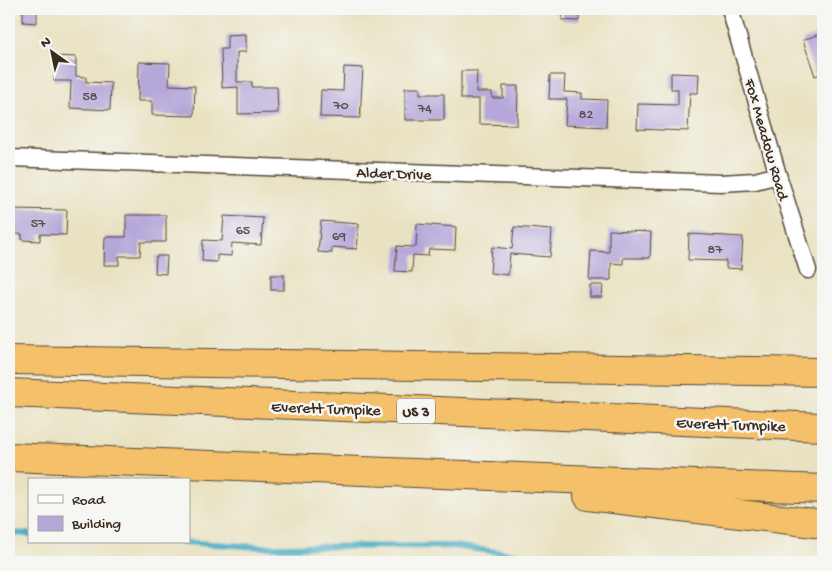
<svg xmlns="http://www.w3.org/2000/svg" width="832" height="571" viewBox="0 0 832 571" font-family="'Gochi Hand',sans-serif">
  <rect width="100%" height="100%" fill="#f6f6f2"/>
  <filter id="ink" filterUnits="userSpaceOnUse"><feTurbulence type="fractalNoise" baseFrequency=".02" numOctaves="2"/><feDisplacementMap in="SourceGraphic" scale="10" xChannelSelector="R" yChannelSelector="G"/><feConvolveMatrix kernelMatrix="1 2 1 2 8 2 1 2 1" color-interpolation-filters="sRGB"/></filter>
  <filter id="wash" filterUnits="userSpaceOnUse"><feTurbulence type="fractalNoise" baseFrequency=".0096" numOctaves="4" result="noise"/><feDisplacementMap in="SourceGraphic" scale="20" xChannelSelector="R" yChannelSelector="G"/><feGaussianBlur stdDeviation="1.12" result="paint"/><feColorMatrix in="noise" values="0 0 0 0 0 0 0 0 0 0 0 0 0 0 0 0 0 1.4 0 .05"/><feComposite in="paint" operator="in"/></filter>
  <g filter="url(#wash)">
    <rect width="100%" height="100%" fill="#e9e2c2"/>
    <g fill="none" stroke-linecap="round" stroke-linejoin="round">
      <g stroke="#43aac2" stroke-width="6">
        <polyline points="9,533 29,534"/>
        <polyline points="181,542 260,547 453,546 573,562"/>
      </g>
    </g>
    <g id="blocks">
      <g fill="#b5a8d9">
        <polygon points="23,9 37,9 37,23 23,22"/>
        <polygon points="563,9 579,9 579,21 562,20"/>
        <polygon points="823,33 823,73 815,76 803,40"/>
        <polygon points="246,34 246,52 237,52 237,82 252,82 252,87 277,87 278,113 238,114 238,87 222,88 221,49 227,49 227,35"/>
        <polygon points="55,56 76,57 76,76 86,77 86,82 111,83 110,110 70,108 71,81 54,81"/>
        <polygon points="139,62 170,63 169,85 195,86 194,116 152,115 152,101 138,101"/>
        <polygon points="344,67 363,68 360,118 320,117 321,90 343,91"/>
        <polygon points="461,71 477,71 476,92 492,92 492,98 503,98 503,86 518,86 517,125 479,124 479,99 461,99"/>
        <polygon points="671,73 699,74 698,93 690,93 688,131 637,129 638,104 678,105 678,89 671,89"/>
        <polygon points="550,75 565,75 564,92 582,93 582,99 607,100 606,127 565,125 567,99 549,99"/>
        <polygon points="405,88 420,88 420,94 444,94 444,120 405,120"/>
        <polygon points="9,209 67,210 66,235 40,234 40,241 22,240 22,234 9,234"/>
        <polygon points="126,215 166,215 166,242 141,242 140,256 119,256 119,265 104,265 105,237 126,237"/>
        <polygon points="224,216 263,218 261,245 232,243 231,256 217,255 217,262 202,261 203,240 222,241"/>
        <polygon points="321,221 359,224 357,249 332,247 332,253 318,252"/>
        <polygon points="417,224 456,227 455,250 429,249 428,256 413,255 412,272 395,271 397,246 416,247"/>
        <polygon points="514,227 552,230 550,257 510,254 508,275 490,273 492,247 512,249"/>
        <polygon points="609,230 651,232 650,258 623,258 623,264 611,263 611,280 589,280 591,251 609,252"/>
        <polygon points="689,234 743,237 741,269 726,268 726,261 688,260"/>
        <polygon points="156,256 167,256 166,274 155,273"/>
        <rect x="271" y="275" width="13" height="15"/>
        <polygon points="590,285 603,285 602,297 590,297"/>
      </g>
    </g>
  </g>
  <g filter="url(#ink)">
    <use href="#blocks" fill-opacity="0" stroke="#554637" stroke-width="1"/>
    <g fill="none" stroke-linecap="round" stroke-linejoin="round">
      <defs>
        <g id="minor">
          <polyline points="730,9 778,175 808,270"/>
          <polyline points="9,158 721,183 755,181 778,175"/>
        </g>
        <g id="motorway">
          <polyline points="9,360 823,372"/>
          <polyline points="9,393 823,427"/>
          <polyline points="9,457 823,489"/>
          <polyline points="588,496 823,524"/>
        </g>
      </defs>
      <use href="#minor" stroke="#554637" stroke-width="19"/>
      <use href="#motorway" stroke="#554637" stroke-width="30"/>
      <use href="#minor" stroke="#fff" stroke-width="16"/>
      <use href="#motorway" stroke="#f4c16a" stroke-width="28"/>
    </g>
  </g>
  <g text-anchor="middle" stroke-width="5" stroke-linejoin="round" paint-order="stroke">
    <g font-size="14" fill="#5a4a4d">
      <text x="90" y="100">58</text>
      <text x="341" y="109">70</text>
      <text x="425" y="112">74</text>
      <text x="586" y="118">82</text>
      <text x="38" y="227">57</text>
      <text x="243" y="234">65</text>
      <text x="339" y="240">69</text>
      <text x="715" y="253">87</text>
    </g>
    <rect fill="#f6f6f2" stroke="#73675e" stroke-width="1" x="397" y="398.5" width="38" height="25" rx="4"/>
    <g font-size="15" font-weight="bold" fill="#3b2a1e">
      <text x="416" y="416">US 3</text>
    </g>
    <g font-size="16" fill="#3b2a1e" stroke="#f6f6f2">
      <text transform="translate(768 139) rotate(74)" y="6">Fox Meadow Road</text>
      <text transform="translate(394 172) rotate(2)" y="6">Alder Drive</text>
      <text transform="translate(326 407) rotate(2)" y="6">Everett Turnpike</text>
      <text transform="translate(731 423) rotate(2)" y="6">Everett Turnpike</text>
    </g>
  </g>
  <rect width="832" height="571" fill="none" stroke="#f6f6f2" stroke-width="30"/>
  <rect x="28" y="478" width="162" height="65" fill="#f6f6f2" stroke="#aba49d"/>
  <rect x="38" y="495" width="25" height="8" fill="#ffffff" stroke="#aba49d"/>
  <text x="72" y="504" font-size="15" fill="#3b2a1e">Road</text>
  <rect x="38" y="516" width="25" height="15" fill="#b5a8d9" stroke="#aba49d"/>
  <text x="72" y="528" font-size="15" fill="#3b2a1e">Building</text>
  <g transform="translate(52 52) rotate(327)" stroke="#f6f6f2" stroke-width="4" paint-order="stroke">
  <path d="M0-4L9 19L0 12L-9 19Z" fill="#3b2a1e"/>
  <text y="-8" font-size="14" font-weight="bold" text-anchor="middle" fill="#3b2a1e">N</text>
  </g>
</svg>
